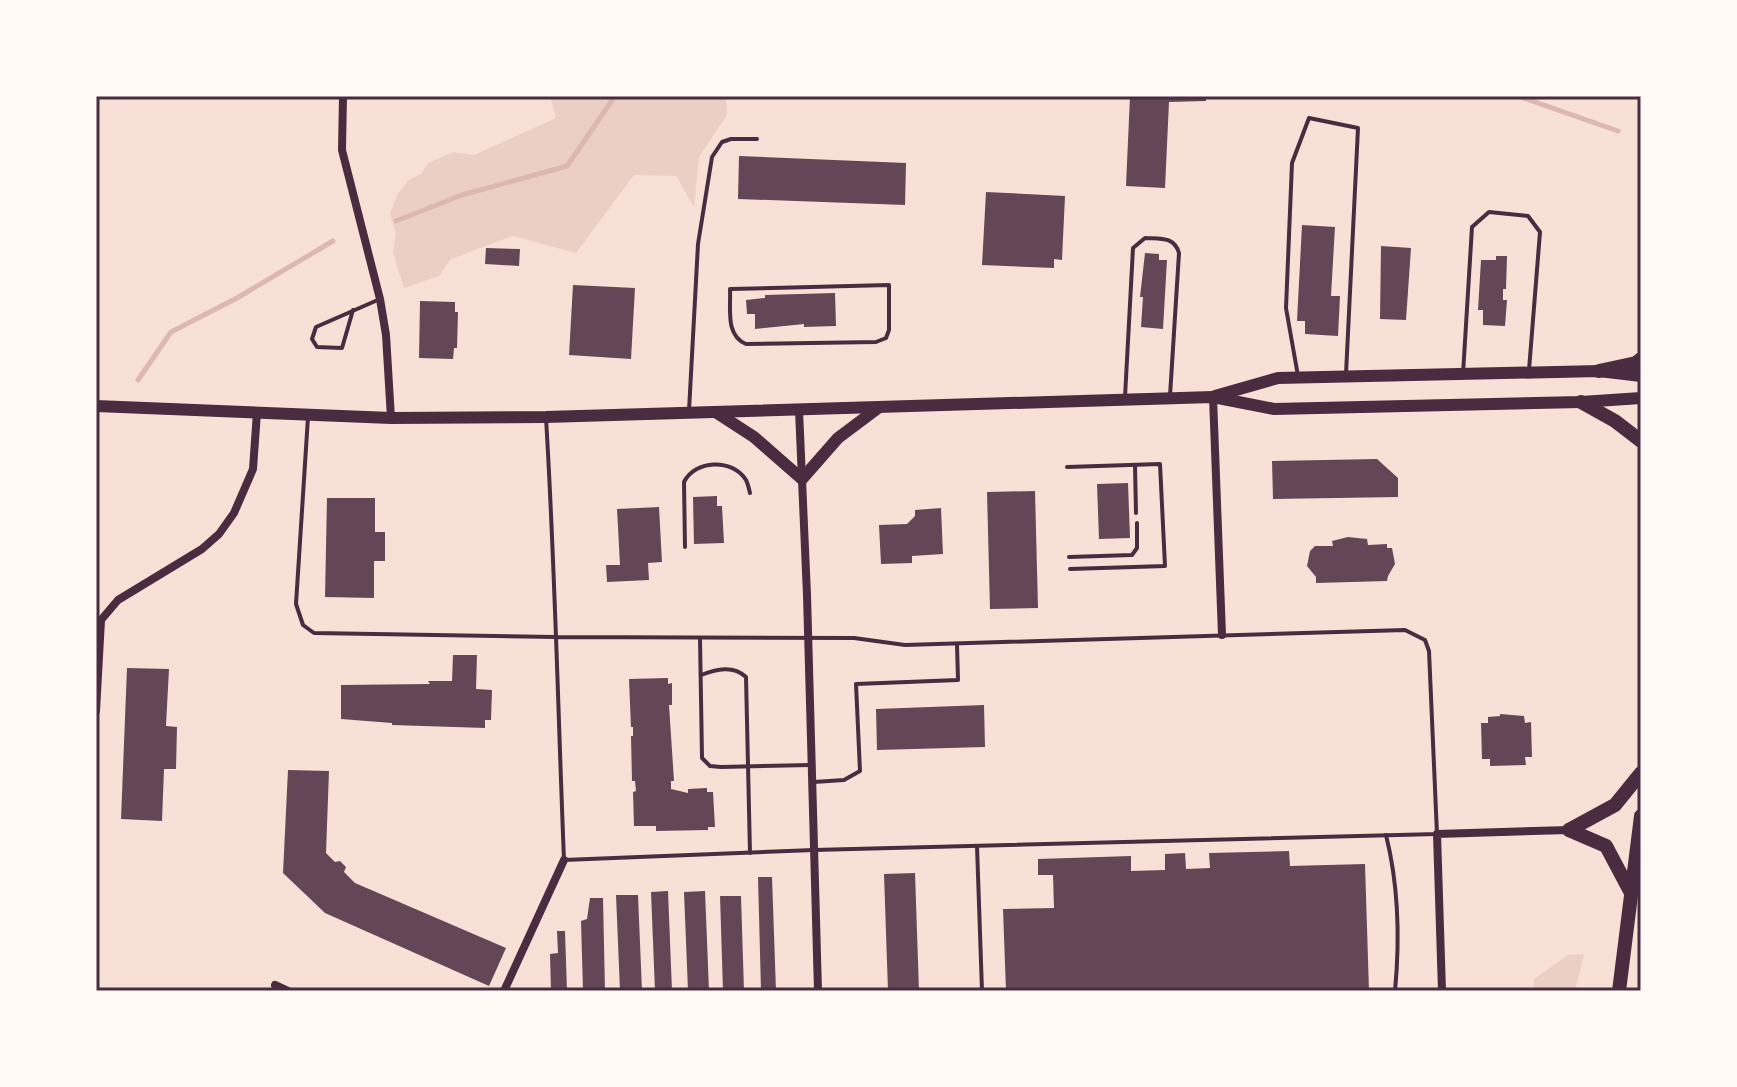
<svg xmlns="http://www.w3.org/2000/svg" width="1737" height="1087" viewBox="0 0 1737 1087" font-family="'Fira Sans',sans-serif">
  <rect width="100%" height="100%" fill="#f7e1d7"/>
  <g fill="#ebcfc5">
    <polygon points="550,96 726,96 727,115 699,157 694,207 676,176 634,175 576,253 513,236 451,259 439,276 404,288 393,253 396,234 390,214 398,193 409,180 421,174 428,163 453,152 474,155 556,118"/>
    <polygon points="1584,954 1575,991 1533,991 1534,979 1568,955"/>
  </g>
  <g fill="none" stroke-linecap="round" stroke-linejoin="round">
    <g stroke="#dcb8b0" stroke-width="5">
      <polyline points="1518,96 1618,131"/>
      <polyline points="396,221 462,195 567,166 615,96"/>
      <polyline points="138,380 171,332 237,298 333,241"/>
    </g>
  </g>
  <g fill="#644757">
    <polygon points="1130,96 1206,96 1206,101 1169,102 1165,188 1126,186"/>
    <polygon points="739,156 906,163 905,205 738,199"/>
    <polygon points="986,192 1065,196 1062,260 1054,259 1054,268 982,265"/>
    <polygon points="1302,225 1335,227 1331,296 1340,296 1338,336 1305,334 1305,321 1297,321"/>
    <polygon points="1381,246 1411,248 1406,320 1380,319"/>
    <polygon points="486,248 520,249 519,266 485,264"/>
    <polygon points="1145,253 1159,254 1159,260 1167,260 1163,329 1141,327 1143,297 1140,297"/>
    <polygon points="1496,256 1507,256 1506,289 1503,289 1503,300 1507,300 1505,326 1483,325 1483,310 1478,310 1481,260 1496,260"/>
    <polygon points="573,285 635,288 631,359 569,355"/>
    <polygon points="835,293 836,326 804,327 804,324 755,329 755,314 747,314 746,300 765,298 765,295"/>
    <polygon points="420,301 455,302 455,312 458,312 457,348 454,348 453,359 419,358"/>
    <polygon points="1377,459 1398,478 1398,497 1273,499 1272,461"/>
    <polygon points="1128,483 1130,538 1099,539 1097,484"/>
    <polygon points="1035,491 1038,608 990,609 987,492"/>
    <polygon points="717,496 717,506 722,506 724,543 694,544 693,497"/>
    <polygon points="327,498 375,498 375,532 385,532 385,561 374,561 374,598 325,597"/>
    <polygon points="659,507 662,562 648,563 649,580 607,582 606,565 620,565 617,509"/>
    <polygon points="941,508 943,554 912,556 912,563 881,564 879,525 907,524 915,516 915,510"/>
    <polygon points="1348,537 1367,539 1368,545 1387,544 1387,548 1392,548 1395,564 1388,576 1387,581 1316,583 1316,577 1307,566 1310,551 1315,546 1333,546 1332,541"/>
    <polygon points="453,655 477,655 476,689 492,690 491,720 485,720 485,728 392,725 392,723 341,719 341,685 430,684 428,681 452,681"/>
    <polygon points="127,668 169,669 166,726 177,727 176,769 164,769 162,821 121,819"/>
    <polygon points="668,678 668,684 672,683 672,705 669,705 674,781 671,781 671,789 688,793 688,789 707,788 707,792 713,792 715,827 708,827 708,830 656,831 656,826 634,826 633,792 636,791 635,781 632,781 631,736 633,736 633,727 631,727 629,679"/>
    <polygon points="984,705 985,747 877,750 876,709"/>
    <polygon points="1500,714 1524,716 1525,723 1531,722 1532,757 1525,757 1526,765 1490,766 1490,759 1482,759 1481,723 1488,723 1488,717 1500,716"/>
    <polygon points="288,770 329,771 326,853 335,862 340,861 346,867 344,872 355,883 506,948 489,986 325,913 283,873"/>
    <polygon points="1289,851 1290,866 1365,864 1369,991 1006,991 1003,909 1054,908 1053,875 1038,875 1038,859 1131,856 1131,871 1165,870 1165,854 1185,853 1186,869 1210,868 1209,853"/>
    <polygon points="915,873 919,991 888,991 884,874"/>
    <polygon points="758,877 772,877 776,991 761,991"/>
    <polygon points="668,891 672,991 655,991 651,892"/>
    <polygon points="705,891 709,991 688,991 684,892"/>
    <polygon points="616,895 638,895 642,991 620,991"/>
    <polygon points="720,896 741,896 744,991 723,991"/>
    <polygon points="590,898 603,898 605,991 583,991 581,921 587,919"/>
    <polygon points="557,931 565,931 567,991 551,991 550,954 558,953"/>
  </g>
  <g fill="none" stroke-linecap="round" stroke-linejoin="round">
    <g stroke="#4a2c40" stroke-width="4">
      <path d="M889 285V330L886 338 876 342 746 344C725 335 731 309 730 289Z"/>
      <polyline points="353,310 342,348 317,347 312,339 316,327 380,299"/>
      <polyline points="1463,374 1472,227 1489,212 1528,216 1540,232 1529,370"/>
      <polyline points="1298,376 1286,308 1292,163 1309,118 1358,128 1346,374"/>
      <path d="M1125 397 1133 248 1145 238C1160 239 1174 236 1179 253L1170 396"/>
      <polyline points="689,411 698,244 712,157 722,142 731,139 757,139"/>
      <path d="M308 417 296 604 303 625 314 633 555 637 854 638 905 645 1405 630 1425 640 1429 651 1437 834 814 850 564 860C558 713 555 565 546 418"/>
      <polyline points="1135,465 1136,513"/>
      <polyline points="1067,467 1160,464 1165,566 1070,569"/>
      <path d="M685 547 684 482C695 460 732 458 746 480 748 484 749 489 750 493"/>
      <polyline points="1069,557 1132,555 1137,548 1137,523"/>
      <polyline points="700,638 702,758 710,766 721,767 811,765"/>
      <path d="M701 675C717 669 733 665 746 677L750 853"/>
      <polyline points="814,782 844,780 860,771 856,684 958,680 957,645"/>
      <path d="M1386 835C1399 887 1400 938 1395 991"/>
      <polyline points="977,846 982,991"/>
    </g>
    <g stroke="#4a2c40" stroke-width="8">
      <polyline points="343,96 342,150 380,299 386,335 391,418"/>
      <polyline points="1213,397 1222,635"/>
      <polyline points="799,410 807,595 818,991"/>
      <polyline points="96,711 101,620 118,600 202,549 219,534 234,513 253,469 257,412"/>
      <polyline points="275,985 288,991"/>
      <polyline points="504,991 564,860"/>
      <polyline points="1442,991 1437,834 1569,830"/>
    </g>
    <g stroke="#4a2c40" stroke-width="12">
      <polyline points="1215,396 1278,378 1599,371 1641,376"/>
      <polyline points="96,406 391,418 546,417 1213,397 1274,409 1581,402 1641,398"/>
      <polyline points="717,413 754,437 802,479 838,438 878,408"/>
    </g>
    <g stroke="#4a2c40" stroke-width="14">
      <polyline points="1599,371 1636,363 1641,359"/>
      <polyline points="1581,402 1615,421 1641,441"/>
      <polyline points="1569,830 1606,846 1631,893"/>
      <polyline points="1569,830 1615,805 1641,773"/>
      <polyline points="1619,991 1641,816"/>
    </g>
  </g>
  <rect width="1737" height="1087" fill="none" stroke="#fffaf5" stroke-width="196"/>
  <rect x="98" y="98" width="1541" height="891" fill="none" stroke="#4a2c40" stroke-width="3"/>
</svg>
